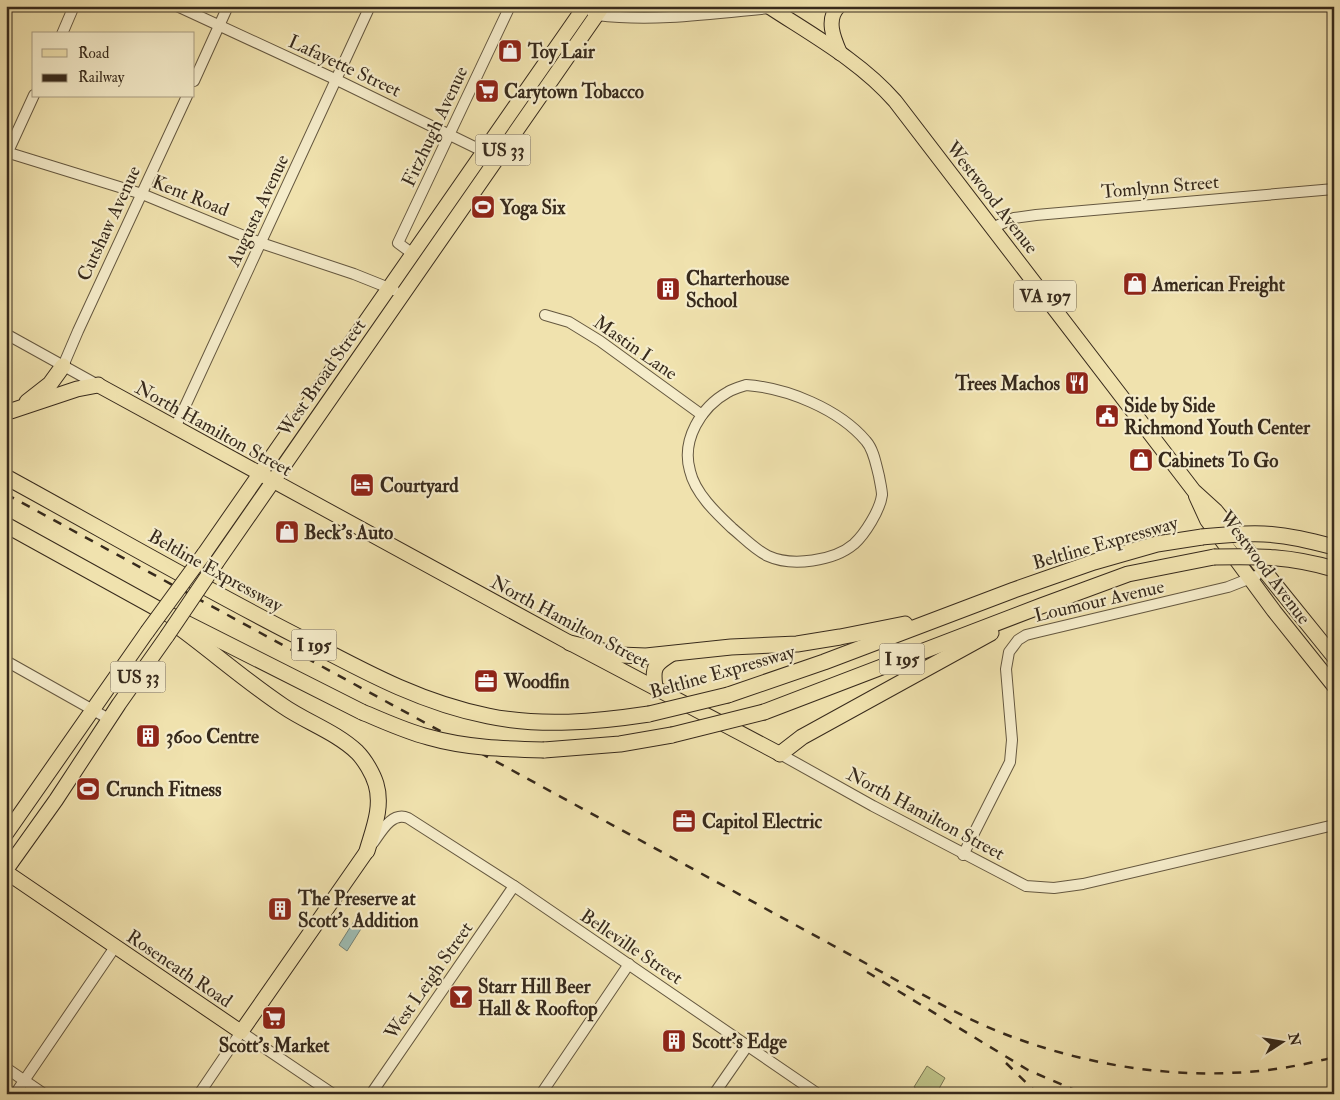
<svg xmlns="http://www.w3.org/2000/svg" width="1340" height="1100" viewBox="0 0 1340 1100" font-family="'IM FELL Double Pica',serif">
  <rect width="100%" height="100%" fill="#f0e2ae"/>
  <filter id="stains"><feTurbulence type="fractalNoise" baseFrequency=".004" numOctaves="4"/><feColorMatrix values="0 0 0 0 .2 0 0 0 0 .09 0 0 0 0 .02 0 0 0 .5 -.17"/></filter>
  <radialGradient id="worn" r=".72"><stop offset=".6" stop-color="#630" stop-opacity="0"/><stop offset="1" stop-color="#630" stop-opacity=".3"/></radialGradient>
  <polygon fill="#bec287" stroke="#7a7652" points="927,1066 945,1078 936,1094 924,1094 914,1087"/>
  <polygon fill="#9dbcb3" stroke="#748277" points="356,918 364,924 347,951 339,945"/>
  <g fill="none" stroke-linecap="round" stroke-linejoin="round">
    <defs>
      <g id="minor">
        <polyline points="177,6 337,80 497,158"/>
        <path d="M592 12 597 15C662 23 728 11 793 6"/>
        <polyline points="62,34 74,6"/>
        <polyline points="194,81 228,6"/>
        <polyline points="6,152 142,194 261,243 354,274 394,290"/>
        <polyline points="6,156 34,95"/>
        <polyline points="992,228 1014,218 1036,215 1334,189"/>
        <polyline points="413,254 398,243 510,6"/>
        <polyline points="545,315 569,322 600,341 702,415"/>
        <polyline points="6,334 98,385"/>
        <polyline points="63,366 78,331 187,96"/>
        <path d="M746 385C787 388 839 409 866 441 874 450 876 465 879 476 880 482 882 490 882 495 880 510 865 534 854 544 834 561 792 567 768 556 755 550 743 537 732 528 716 513 695 493 690 471 681 440 701 407 728 392 733 389 740 387 746 385Z"/>
        <polyline points="175,428 370,6"/>
        <polyline points="6,661 109,719"/>
        <polyline points="780,754 873,806 1026,886 1054,888 1083,884 1334,825"/>
        <path d="M373 843C381 832 392 811 408 818L514 886 818 1094"/>
        <polyline points="963,855 1010,762 1012,740 1006,669 1009,652 1018,640 1026,635 1038,632 1228,587 1256,576"/>
        <polyline points="6,1068 44,1094"/>
        <polyline points="15,1094 115,947"/>
        <polyline points="199,1094 241,1032 333,1094"/>
        <polyline points="371,1094 514,886"/>
        <polyline points="541,1094 629,964"/>
        <polyline points="714,1094 748,1045"/>
      </g>
      <g id="major">
        <path d="M768 6C812 35 860 61 895 101L1194 491 1216 511 1334 657"/>
        <path d="M839 6C825 19 834 39 840 53"/>
        <polyline points="98,385 570,643 780,754"/>
        <polyline points="1196,496 1207,520 1274,611 1334,686"/>
        <polyline points="204,554 585,6"/>
        <polyline points="217,562 603,6"/>
        <polyline points="6,834 147,632"/>
        <polyline points="6,870 56,800 119,704 167,636"/>
        <polyline points="6,872 241,1032 367,851"/>
      </g>
      <g id="highway">
        <polyline points="27,402 50,384 63,366"/>
        <polyline points="11,411 77,389 98,385"/>
        <path d="M6 477C103 530 199 586 297 636 360 669 418 702 488 716 541 727 596 722 649 714"/>
        <polyline points="6,525 158,609 362,712"/>
        <path d="M180 628C214 653 247 682 283 706 306 722 336 732 357 752 365 760 373 774 376 784 383 807 373 830 367 851"/>
        <polyline points="570,643 620,655 646,656 731,647 797,644 840,637 905,624"/>
        <path d="M655 687C652 667 655 664 671 654"/>
        <polyline points="728,695 824,662 1014,590 1094,562 1157,544 1202,537"/>
        <polyline points="764,712 1041,606 1128,574 1214,557"/>
        <polyline points="544,750 620,744 672,735"/>
        <polyline points="780,754 802,737 991,633"/>
      </g>
    </defs>
    <use href="#minor" stroke="#655840" stroke-width="12"/>
    <use href="#major" stroke="#372a1c" stroke-width="16"/>
    <use href="#highway" stroke="#372a1c" stroke-width="17"/>
    <use href="#minor" stroke="#f5ecca" stroke-width="10"/>
    <use href="#major" stroke="#f0e2ae" stroke-width="14"/>
    <use href="#highway" stroke="#f0e2ae" stroke-width="15"/>
    <g stroke="#372a1c" stroke-width="2.5" stroke-dasharray="9 9" stroke-linecap="butt">
      <path d="M6 494 867 964C911 988 955 1014 1002 1033 1106 1074 1225 1087 1334 1057"/>
      <polyline points="867,972 1028,1070 1084,1094"/>
      <polyline points="1006,1063 1038,1094"/>
    </g>
    <defs>
      <g id="major-bridge">
        <polyline points="147,632 204,554"/>
        <polyline points="167,636 217,562"/>
      </g>
      <g id="highway-bridge">
        <path d="M1202 537C1223 535 1243 533 1264 534 1288 535 1311 541 1334 547"/>
        <path d="M1214 557C1259 556 1290 556 1334 569"/>
        <path d="M362 712C384 721 405 731 428 737 466 748 505 749 544 750"/>
        <polyline points="649,714 728,695"/>
        <polyline points="672,735 764,712"/>
      </g>
    </defs>
    <use href="#major-bridge" stroke="#372a1c" stroke-width="16" stroke-linecap="butt"/>
    <use href="#highway-bridge" stroke="#372a1c" stroke-width="17" stroke-linecap="butt"/>
    <use href="#major-bridge" stroke="#f0e2ae" stroke-width="14"/>
    <use href="#highway-bridge" stroke="#f0e2ae" stroke-width="15"/>
  </g>
  <defs>
    <symbol id="shop-square" viewBox="-11 -11 22 22"><rect x="-9" y="-9" width="18" height="18" rx="4" fill="#8f2418" stroke="#f5ecca"/><path d="M-5-2.5h2.3a2.7 3.5 0 0 1 5.4 0H5L5.5 6h-11ZM-1.5-2.5h3a1.5 2.3 0 0 0-3 0Z" fill="#fff"/></symbol>
    <symbol id="supermarket-square" viewBox="-11 -11 22 22"><rect x="-9" y="-9" width="18" height="18" rx="4" fill="#8f2418" stroke="#f5ecca"/><path d="M-6-5.5h2.5l.6 2H6L4.5 2H-2.5L-4.4-4H-6ZM-1.5 3.2a1.3 1.3 0 1 0 .1 0ZM3 3.2a1.3 1.3 0 1 0 .1 0Z" fill="#fff"/></symbol>
    <symbol id="stadium-square" viewBox="-11 -11 22 22"><rect x="-9" y="-9" width="18" height="18" rx="4" fill="#8f2418" stroke="#f5ecca"/><path d="M0-5a6.5 5 0 1 0 0 10a6.5 5 0 1 0 0-10ZM-3.5-1.8h7v3.6h-7Z" fill="#fff"/></symbol>
    <symbol id="building-square" viewBox="-11 -11 22 22"><rect x="-9" y="-9" width="18" height="18" rx="4" fill="#8f2418" stroke="#f5ecca"/><path d="M-4-6H4V6H1V3H-1V6H-4ZM-2.5-4.3h1.7v1.8h-1.7ZM.8-4.3h1.7v1.8H.8ZM-2.5-1h1.7V.8h-1.7ZM.8-1h1.7V.8H.8Z" fill="#fff"/></symbol>
    <symbol id="restaurant-square" viewBox="-11 -11 22 22"><rect x="-9" y="-9" width="18" height="18" rx="4" fill="#8f2418" stroke="#f5ecca"/><path d="M-5-6h1v4h1v-4h1v4h1v-4h1v5L-1.5 .5V6h-2V.5L-5-1ZM5-6V6H3V1.5H1.5Q1.5-4 5-6Z" fill="#fff"/></symbol>
    <symbol id="civic-square" viewBox="-11 -11 22 22"><rect x="-9" y="-9" width="18" height="18" rx="4" fill="#8f2418" stroke="#f5ecca"/><path d="M-.6-6.5H3V-4.5H.6V-3L4-1V1h2V6H-6V1h2V-1L-.6-3ZM-1.2 2.5V6h2.4V2.5Z" fill="#fff"/></symbol>
    <symbol id="hotel-square" viewBox="-11 -11 22 22"><rect x="-9" y="-9" width="18" height="18" rx="4" fill="#8f2418" stroke="#f5ecca"/><path d="M-6-4.5h1.5V1H6V5H4.5V3h-9V5H-6ZM-4 0a1.8 1.8 0 1 1 3.6 0ZM.5 0V-2.5h3Q6-2.5 6 0Z" fill="#fff"/></symbol>
    <symbol id="office-square" viewBox="-11 -11 22 22"><rect x="-9" y="-9" width="18" height="18" rx="4" fill="#8f2418" stroke="#f5ecca"/><path d="M-6-3h4V-5.5h4V-3h4V5H-6ZM-1-4.5V-3h2v-1.5ZM-6 0V1H6V0Z" fill="#fff"/></symbol>
    <symbol id="bar-square" viewBox="-11 -11 22 22"><rect x="-9" y="-9" width="18" height="18" rx="4" fill="#8f2418" stroke="#f5ecca"/><path d="M-6-5H6L.8 .8V4.5H3.5V6h-7V4.5H-.8V.8Z" fill="#fff"/></symbol>
  </defs>
  <g fill-rule="evenodd">
    <use href="#shop-square" x="496" y="37" width="28" height="28"/>
    <use href="#supermarket-square" x="473" y="77" width="28" height="28"/>
    <use href="#stadium-square" x="469" y="193" width="28" height="28"/>
    <use href="#shop-square" x="1121" y="270" width="28" height="28"/>
    <use href="#building-square" x="654" y="275" width="28" height="28"/>
    <use href="#restaurant-square" x="1063" y="369" width="28" height="28"/>
    <use href="#civic-square" x="1093" y="402" width="28" height="28"/>
    <use href="#shop-square" x="1127" y="446" width="28" height="28"/>
    <use href="#hotel-square" x="348" y="471" width="28" height="28"/>
    <use href="#shop-square" x="273" y="518" width="28" height="28"/>
    <use href="#office-square" x="472" y="667" width="28" height="28"/>
    <use href="#building-square" x="134" y="722" width="28" height="28"/>
    <use href="#stadium-square" x="74" y="775" width="28" height="28"/>
    <use href="#office-square" x="670" y="807" width="28" height="28"/>
    <use href="#building-square" x="266" y="895" width="28" height="28"/>
    <use href="#bar-square" x="447" y="983" width="28" height="28"/>
    <use href="#supermarket-square" x="260" y="1004" width="28" height="28"/>
    <use href="#building-square" x="660" y="1027" width="28" height="28"/>
  </g>
  <g text-anchor="middle" stroke-width="4.5" stroke-linejoin="round" paint-order="stroke">
    <g fill="#f5ecca" stroke="#706450" stroke-width="1">
      <rect x="475.5" y="134.5" width="55" height="31" rx="4"/>
      <rect x="1014" y="280.5" width="62" height="31" rx="4"/>
      <rect x="291.5" y="629.5" width="45" height="31" rx="4"/>
      <rect x="879.5" y="643.5" width="45" height="31" rx="4"/>
      <rect x="110.5" y="661.5" width="55" height="31" rx="4"/>
    </g>
    <g font-size="18" font-weight="bold" fill="#372a1c">
      <text x="503" y="156">US 33</text>
      <text x="1045" y="302">VA 197</text>
      <text x="314" y="651">I 195</text>
      <text x="902" y="665">I 195</text>
      <text x="138" y="683">US 33</text>
    </g>
    <g font-size="19" font-weight="bold" fill="#372a1c" stroke="#f5ecca" text-anchor="start">
      <text x="528" y="58">Toy Lair</text>
      <text x="504" y="98">Carytown Tobacco</text>
      <text x="500" y="214">Yoga Six</text>
      <text x="686" y="285">Charterhouse<tspan x="686" dy="22">School</tspan></text>
      <text x="1152" y="291">American Freight</text>
      <text x="1060" y="390" text-anchor="end">Trees Machos</text>
      <text x="1124" y="412">Side by Side<tspan x="1124" dy="22">Richmond Youth Center</tspan></text>
      <text x="1158" y="467">Cabinets To Go</text>
      <text x="380" y="492">Courtyard</text>
      <text x="304" y="539">Beck's Auto</text>
      <text x="504" y="688">Woodfin</text>
      <text x="166" y="743">3600 Centre</text>
      <text x="106" y="796">Crunch Fitness</text>
      <text x="702" y="828">Capitol Electric</text>
      <text x="298" y="905">The Preserve at<tspan x="298" dy="22">Scott's Addition</tspan></text>
      <text x="478" y="993">Starr Hill Beer<tspan x="478" dy="22">Hall &amp; Rooftop</tspan></text>
      <text x="692" y="1048">Scott's Edge</text>
      <text x="274" y="1052" text-anchor="middle">Scott's Market</text>
    </g>
    <g font-size="19" fill="#372a1c" stroke="#f5ecca">
      <text transform="translate(345 65) rotate(25)" y="7">Lafayette Street</text>
      <text transform="translate(434 126) rotate(-65)" y="7">Fitzhugh Avenue</text>
      <text transform="translate(1160 186) rotate(-5)" y="7">Tomlynn Street</text>
      <text transform="translate(191 195) rotate(22)" y="7">Kent Road</text>
      <text transform="translate(993 197) rotate(52)" y="7">Westwood Avenue</text>
      <text transform="translate(257 210) rotate(-65)" y="7">Augusta Avenue</text>
      <text transform="translate(108 223) rotate(-65)" y="7">Cutshaw Avenue</text>
      <text transform="translate(636 347) rotate(35)" y="7">Mastin Lane</text>
      <text transform="translate(321 377) rotate(-55)" y="7">West Broad Street</text>
      <text transform="translate(214 428) rotate(29)" y="7">North Hamilton Street</text>
      <text transform="translate(1105 542) rotate(-16)" y="7">Beltline Expressway</text>
      <text transform="translate(1266 567) rotate(53)" y="7">Westwood Avenue</text>
      <text transform="translate(216 570) rotate(29)" y="7">Beltline Expressway</text>
      <text transform="translate(1099 600) rotate(-13)" y="7">Loumour Avenue</text>
      <text transform="translate(570 621) rotate(28)" y="7">North Hamilton Street</text>
      <text transform="translate(722 671) rotate(-16)" y="7">Beltline Expressway</text>
      <text transform="translate(926 813) rotate(28)" y="7">North Hamilton Street</text>
      <text transform="translate(632 946) rotate(34)" y="7">Belleville Street</text>
      <text transform="translate(180 968) rotate(34)" y="7">Roseneath Road</text>
      <text transform="translate(428 980) rotate(-55)" y="7">West Leigh Street</text>
    </g>
  </g>
  <rect width="1340" height="1100" fill="none" stroke="#f0e2ae" stroke-width="25"/>
  <rect x="8" y="8" width="1325" height="1085" fill="none" stroke="#372a1c" stroke-width="2.5"/>
  <rect x="12" y="12" width="1315" height="1075" fill="none" stroke="#372a1c"/>
  <rect x="32" y="32" width="162" height="65" fill="#f5ecca" stroke="#a99e84"/>
  <rect x="42" y="49" width="25" height="8" fill="#f0e2ae" stroke="#a99e84"/>
  <text x="78" y="58" font-size="15" fill="#372a1c">Road</text>
  <rect x="42" y="74" width="25" height="8" fill="#372a1c" stroke="#a99e84"/>
  <text x="78" y="82" font-size="15" fill="#372a1c">Railway</text>
  <g transform="translate(1282 1042) rotate(78)" stroke="#f5ecca" stroke-width="4" paint-order="stroke">
  <path d="M0-4L9 19L0 12L-9 19Z" fill="#372a1c"/>
  <text y="-8" font-size="14" font-weight="bold" text-anchor="middle" fill="#372a1c">N</text>
  </g>
  <rect width="100%" height="100%" filter="url(#stains)"/>
  <rect width="100%" height="100%" fill="url(#worn)"/>
</svg>
